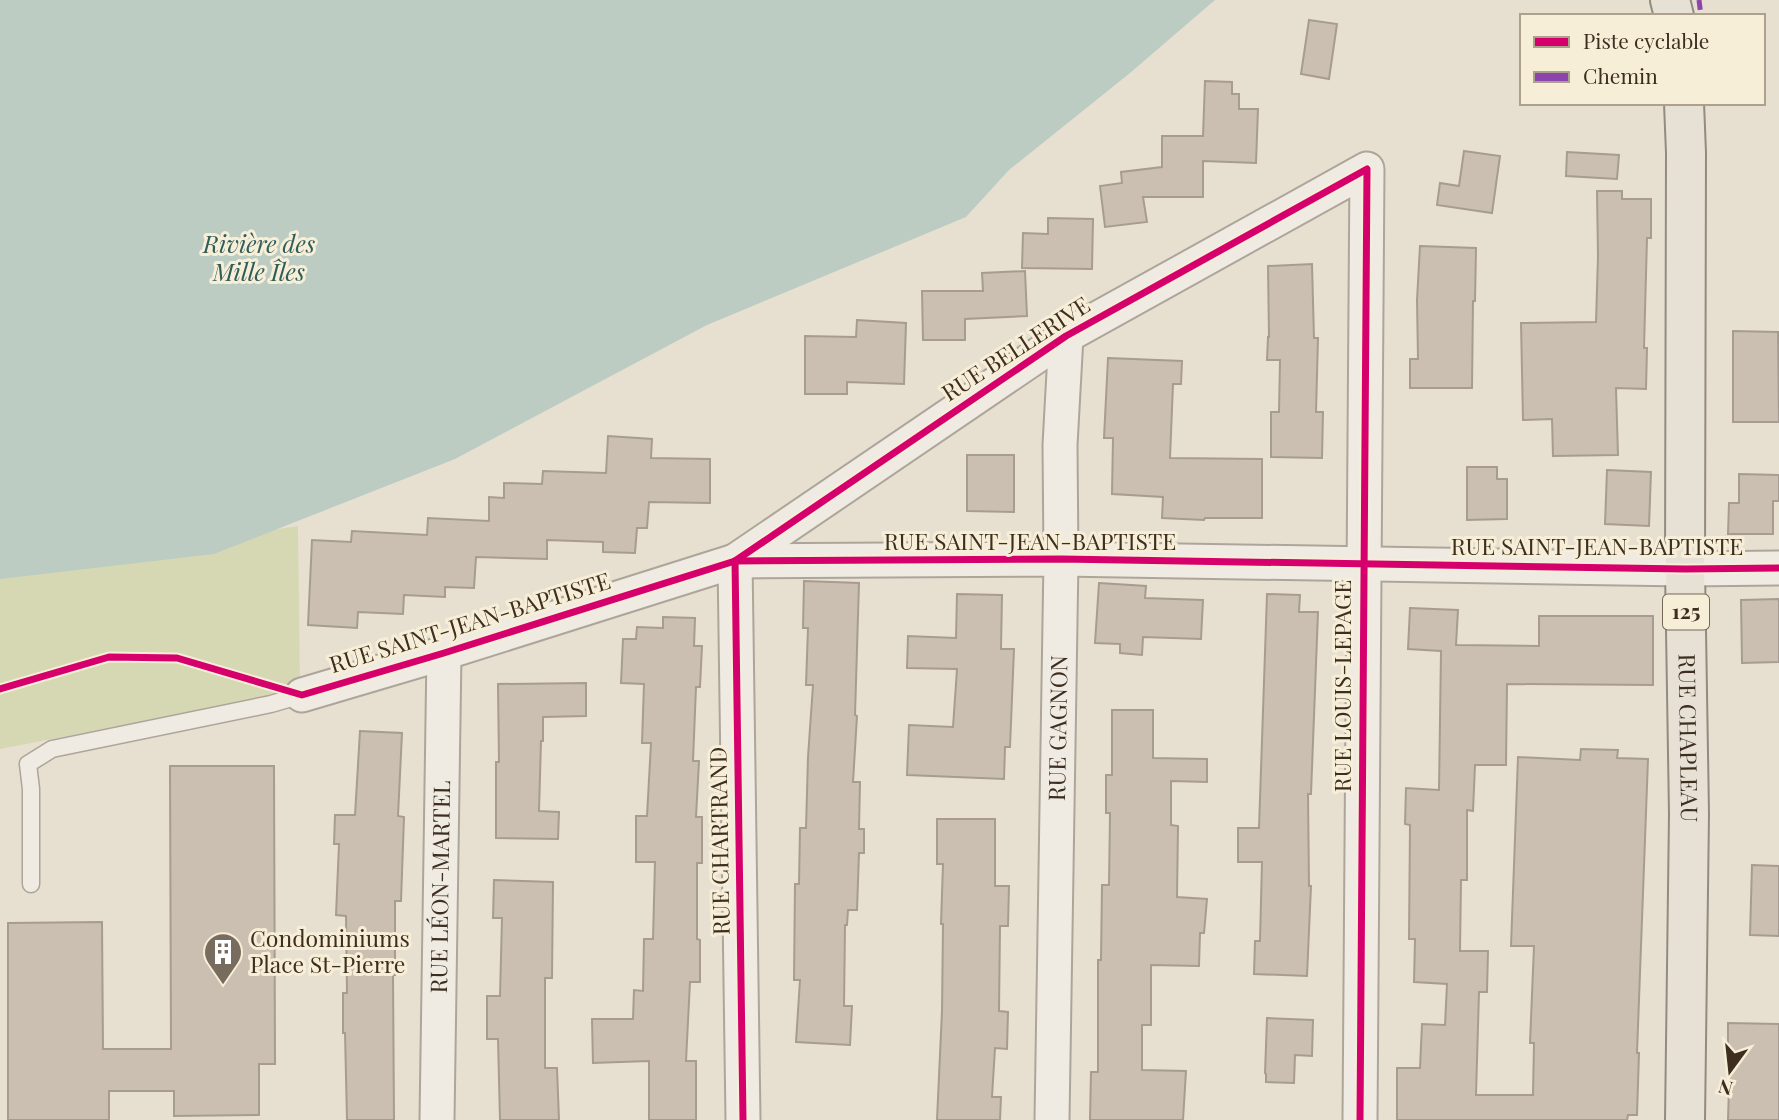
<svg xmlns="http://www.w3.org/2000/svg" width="1779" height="1120" viewBox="0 0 1779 1120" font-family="'Playfair Display',serif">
  <rect width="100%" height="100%" fill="#e7e0d1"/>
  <polygon fill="#d6d7b3" points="298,526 300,691 0,749 0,571"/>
  <polygon fill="#bcccc2" points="0,0 1215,0 1130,73 1009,170 966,217 707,325 455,459 214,554 0,579"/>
  <g fill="#cbbfb2" stroke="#a89c90" stroke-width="2">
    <polygon points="1309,20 1337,24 1329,79 1301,74"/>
    <polygon points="1205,81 1232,82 1232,94 1239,94 1239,109 1258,109 1256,163 1203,161 1203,197 1143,197 1147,222 1105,227 1100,186 1122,183 1121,172 1162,167 1162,136 1203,136"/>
    <polygon points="1464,151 1500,156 1492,213 1437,205 1440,183 1459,186"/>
    <polygon points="1567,152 1619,155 1617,179 1566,176"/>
    <polygon points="1597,191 1622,191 1622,199 1651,199 1651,238 1647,238 1644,348 1647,348 1646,389 1616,388 1618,455 1553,456 1552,419 1523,420 1521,323 1596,322 1598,256"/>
    <polygon points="1048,218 1093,219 1092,269 1022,268 1023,233 1048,234"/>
    <polygon points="1420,246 1476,248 1475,301 1473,301 1472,388 1410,388 1410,359 1418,359 1417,300"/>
    <polygon points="1312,264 1314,338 1318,338 1316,412 1323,412 1322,458 1271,457 1271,412 1279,412 1280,360 1267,360 1268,337 1269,337 1268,266"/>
    <polygon points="1025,271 1027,316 965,319 965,340 923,340 922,291 983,291 982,273"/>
    <polygon points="857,320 906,323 904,384 847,382 847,394 805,394 805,336 856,337"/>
    <polygon points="1733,331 1778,332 1779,422 1733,422"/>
    <polygon points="1108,358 1182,361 1181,384 1173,384 1170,458 1262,459 1262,518 1205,518 1204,520 1162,518 1163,497 1112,494 1113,438 1104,438"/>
    <polygon points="608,436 652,439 651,458 710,459 710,503 649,502 647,528 637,528 635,553 603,552 603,542 547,540 547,559 476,557 474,588 445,587 445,597 404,595 403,614 358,612 357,628 308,625 312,540 351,542 352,531 427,535 428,518 489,521 489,497 504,498 504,483 542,484 543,471 606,473"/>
    <polygon points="967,455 1014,455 1014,512 967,511"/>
    <polygon points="1467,467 1497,467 1497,479 1507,479 1507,519 1467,520"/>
    <polygon points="1607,470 1651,472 1649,526 1605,524"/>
    <polygon points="1739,474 1779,475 1779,501 1773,501 1773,534 1728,534 1729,503 1739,503"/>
    <polygon points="804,581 859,583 855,715 857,716 853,782 860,782 859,829 864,829 864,853 859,853 857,910 848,910 847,925 845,925 844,1006 852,1006 850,1045 796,1042 800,980 794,980 795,884 799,884 800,828 806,828 808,757 813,685 806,685 808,628 803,628"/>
    <polygon points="1099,583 1146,586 1145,598 1203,600 1201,639 1143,637 1142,655 1120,653 1120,644 1095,643"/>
    <polygon points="957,594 1002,595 1001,649 1014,649 1010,747 1005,747 1004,779 907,775 909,725 953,727 957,669 907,668 908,636 956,638"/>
    <polygon points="1267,594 1300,595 1299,612 1318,612 1311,794 1308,794 1309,886 1311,886 1307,976 1254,974 1255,941 1260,941 1262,862 1238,862 1238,828 1259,828"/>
    <polygon points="1779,599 1779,662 1742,663 1741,600"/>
    <polygon points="1410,608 1458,610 1456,645 1539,646 1539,616 1653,616 1653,685 1507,684 1506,765 1475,765 1473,811 1467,810 1467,880 1461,880 1460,951 1488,951 1487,992 1479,992 1476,1095 1533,1095 1534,1043 1530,1043 1534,946 1511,946 1518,757 1580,760 1581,749 1618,750 1617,758 1648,759 1637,1053 1639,1053 1637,1115 1628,1115 1627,1120 1397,1120 1397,1068 1420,1068 1422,1024 1445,1025 1447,984 1414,982 1415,939 1409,939 1410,825 1405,824 1406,788 1439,790 1441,651 1408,649"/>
    <polygon points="663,617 695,618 694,646 702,646 700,687 696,687 693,761 699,761 696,817 702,817 702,863 697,863 697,939 700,940 700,982 690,982 686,1061 696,1061 696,1120 649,1120 649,1061 593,1063 592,1019 633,1019 634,990 643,991 644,939 653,939 655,862 636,862 636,816 647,816 651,743 642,743 644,684 621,683 623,639 636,639 637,627 663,628"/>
    <polygon points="586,683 586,716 543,717 543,741 541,741 539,811 559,812 558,839 496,838 496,762 499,762 498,684"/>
    <polygon points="1112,710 1153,710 1153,758 1207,759 1207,782 1171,781 1171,825 1178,826 1177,897 1207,899 1204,933 1200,933 1199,966 1151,965 1151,1025 1142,1025 1142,1070 1186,1071 1183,1120 1090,1120 1091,1072 1098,1072 1098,960 1101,960 1102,885 1109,885 1110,813 1106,813 1106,775 1112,775"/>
    <polygon points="360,731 402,733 398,816 404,817 401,901 395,901 395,975 393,975 394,1120 347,1120 345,1033 343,1033 343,993 347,993 346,916 336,915 339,844 334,844 335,815 355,815"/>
    <polygon points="170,766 274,766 275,1064 259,1064 259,1115 174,1116 174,1091 109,1091 109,1120 8,1120 8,923 102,922 103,1049 171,1049"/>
    <polygon points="937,819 995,819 995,886 1009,886 1008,926 1000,926 999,1011 1008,1012 1007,1049 995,1048 992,1097 1001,1097 1000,1120 937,1120 942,1011 943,924 941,924 943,864 937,864"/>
    <polygon points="1752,865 1779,866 1779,936 1750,935"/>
    <polygon points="494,880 553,882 552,978 545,978 545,1068 557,1068 559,1120 500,1120 498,1039 487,1039 487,996 500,996 502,918 493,918"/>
    <polygon points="1267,1018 1313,1020 1312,1056 1295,1055 1294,1083 1266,1082 1266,1074 1265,1073"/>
    <polygon points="1728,1023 1779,1024 1779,1120 1728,1120 1730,1056 1728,1056"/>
  </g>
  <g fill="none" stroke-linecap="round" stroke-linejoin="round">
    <defs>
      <polyline id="service" points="31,884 31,789 28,764 52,749 271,704 302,695"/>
      <g id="minor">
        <polyline points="735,561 1066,336 1367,169 1360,1120"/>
        <polyline points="735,561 743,1120"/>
        <polyline points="302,695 444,653 735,561 1061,559 1685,569 1779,568"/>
        <path id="s1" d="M437 1120 444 653"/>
        <path id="s2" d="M1052 1120 1061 559 1060 445 1066 336"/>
      </g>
      <g id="primary">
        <polyline points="1670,0 1674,16"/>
        <path id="s3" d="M1684 103 1686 153 1685 569 1689 814 1685 1120"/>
      </g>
    </defs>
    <use href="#service" stroke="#ada599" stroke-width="19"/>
    <use href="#minor" stroke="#ada599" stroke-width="37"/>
    <use href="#primary" stroke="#928b80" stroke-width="42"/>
    <use href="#service" stroke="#efebe3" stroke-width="16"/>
    <use href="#minor" stroke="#efebe3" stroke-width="33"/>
    <use href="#primary" stroke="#e6e1d4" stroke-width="38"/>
    <polyline stroke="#8e44ad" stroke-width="5" stroke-dasharray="10 5" stroke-linecap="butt" points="1699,0 1701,16"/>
    <defs>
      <g id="cycleway">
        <polyline points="735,561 1066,336 1367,169 1360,1120"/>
        <polyline points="735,561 743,1120"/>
        <polyline points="0,689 109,657 177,658 302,695 444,653 735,561 1061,559 1685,569 1779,568"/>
      </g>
    </defs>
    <use href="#cycleway" stroke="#f7eed8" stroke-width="11"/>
    <use href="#cycleway" stroke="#d6006c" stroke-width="7"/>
  </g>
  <defs>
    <symbol id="building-pin" viewBox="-11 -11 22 30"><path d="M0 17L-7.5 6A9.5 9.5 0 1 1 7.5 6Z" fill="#786c5e" stroke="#f7eed8"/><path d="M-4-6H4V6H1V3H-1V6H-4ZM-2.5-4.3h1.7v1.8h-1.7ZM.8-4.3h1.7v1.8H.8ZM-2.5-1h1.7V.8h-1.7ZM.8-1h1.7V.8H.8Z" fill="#fff"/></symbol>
  </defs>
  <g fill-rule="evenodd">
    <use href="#building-pin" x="201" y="930" width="44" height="60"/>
  </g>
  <g text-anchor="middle" stroke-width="6" stroke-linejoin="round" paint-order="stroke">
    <rect fill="#f7eed8" stroke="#756857" stroke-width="2" x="1663" y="594.5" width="46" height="35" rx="5"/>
    <g font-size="21" font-weight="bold" fill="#3d2e20">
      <text x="1686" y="619">125</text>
    </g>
    <g font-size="23" fill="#3d2e20" stroke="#f7eed8">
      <text transform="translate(1016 349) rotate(-33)" y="8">RUE BELLERIVE</text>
      <text x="1030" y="550">RUE SAINT-JEAN-BAPTISTE</text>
      <text x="1597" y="555">RUE SAINT-JEAN-BAPTISTE</text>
      <text transform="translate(470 623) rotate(-17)" y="8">RUE SAINT-JEAN-BAPTISTE</text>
      <text transform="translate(1343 686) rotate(-90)" y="8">RUE LOUIS-LEPAGE</text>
      <text dy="8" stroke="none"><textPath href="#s2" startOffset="392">RUE GAGNON</textPath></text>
      <text dy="8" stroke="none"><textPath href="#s3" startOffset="635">RUE CHAPLEAU</textPath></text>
      <text transform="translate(720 841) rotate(-91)" y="8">RUE CHARTRAND</text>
      <text dy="8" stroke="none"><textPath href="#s1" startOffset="233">RUE LÉON-MARTEL</textPath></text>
    </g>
    <g font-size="23" fill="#3d2e20" stroke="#f7eed8" text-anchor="start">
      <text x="250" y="947">Condominiums<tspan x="250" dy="26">Place St-Pierre</tspan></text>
    </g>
    <g font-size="24" font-style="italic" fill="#2f5d5a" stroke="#f7eed8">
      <text x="259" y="253">Rivière des<tspan x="259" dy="28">Mille Îles</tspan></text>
    </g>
  </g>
  <rect x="1520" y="14" width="245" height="91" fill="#f7eed8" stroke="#ada18e" stroke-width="2"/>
  <rect x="1534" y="37" width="35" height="10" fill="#d6006c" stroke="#ada18e" stroke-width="2"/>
  <text x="1583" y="49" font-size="21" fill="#3d2e20">Piste cyclable</text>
  <rect x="1534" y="72" width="35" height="10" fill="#8e44ad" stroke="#ada18e" stroke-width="2"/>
  <text x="1583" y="84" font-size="21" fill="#3d2e20">Chemin</text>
  <g transform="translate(1730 1071) rotate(195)" stroke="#f7eed8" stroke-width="5" paint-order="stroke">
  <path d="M0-5L12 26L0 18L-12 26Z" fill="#3d2e20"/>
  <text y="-10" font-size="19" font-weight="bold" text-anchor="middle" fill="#3d2e20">N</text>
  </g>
</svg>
